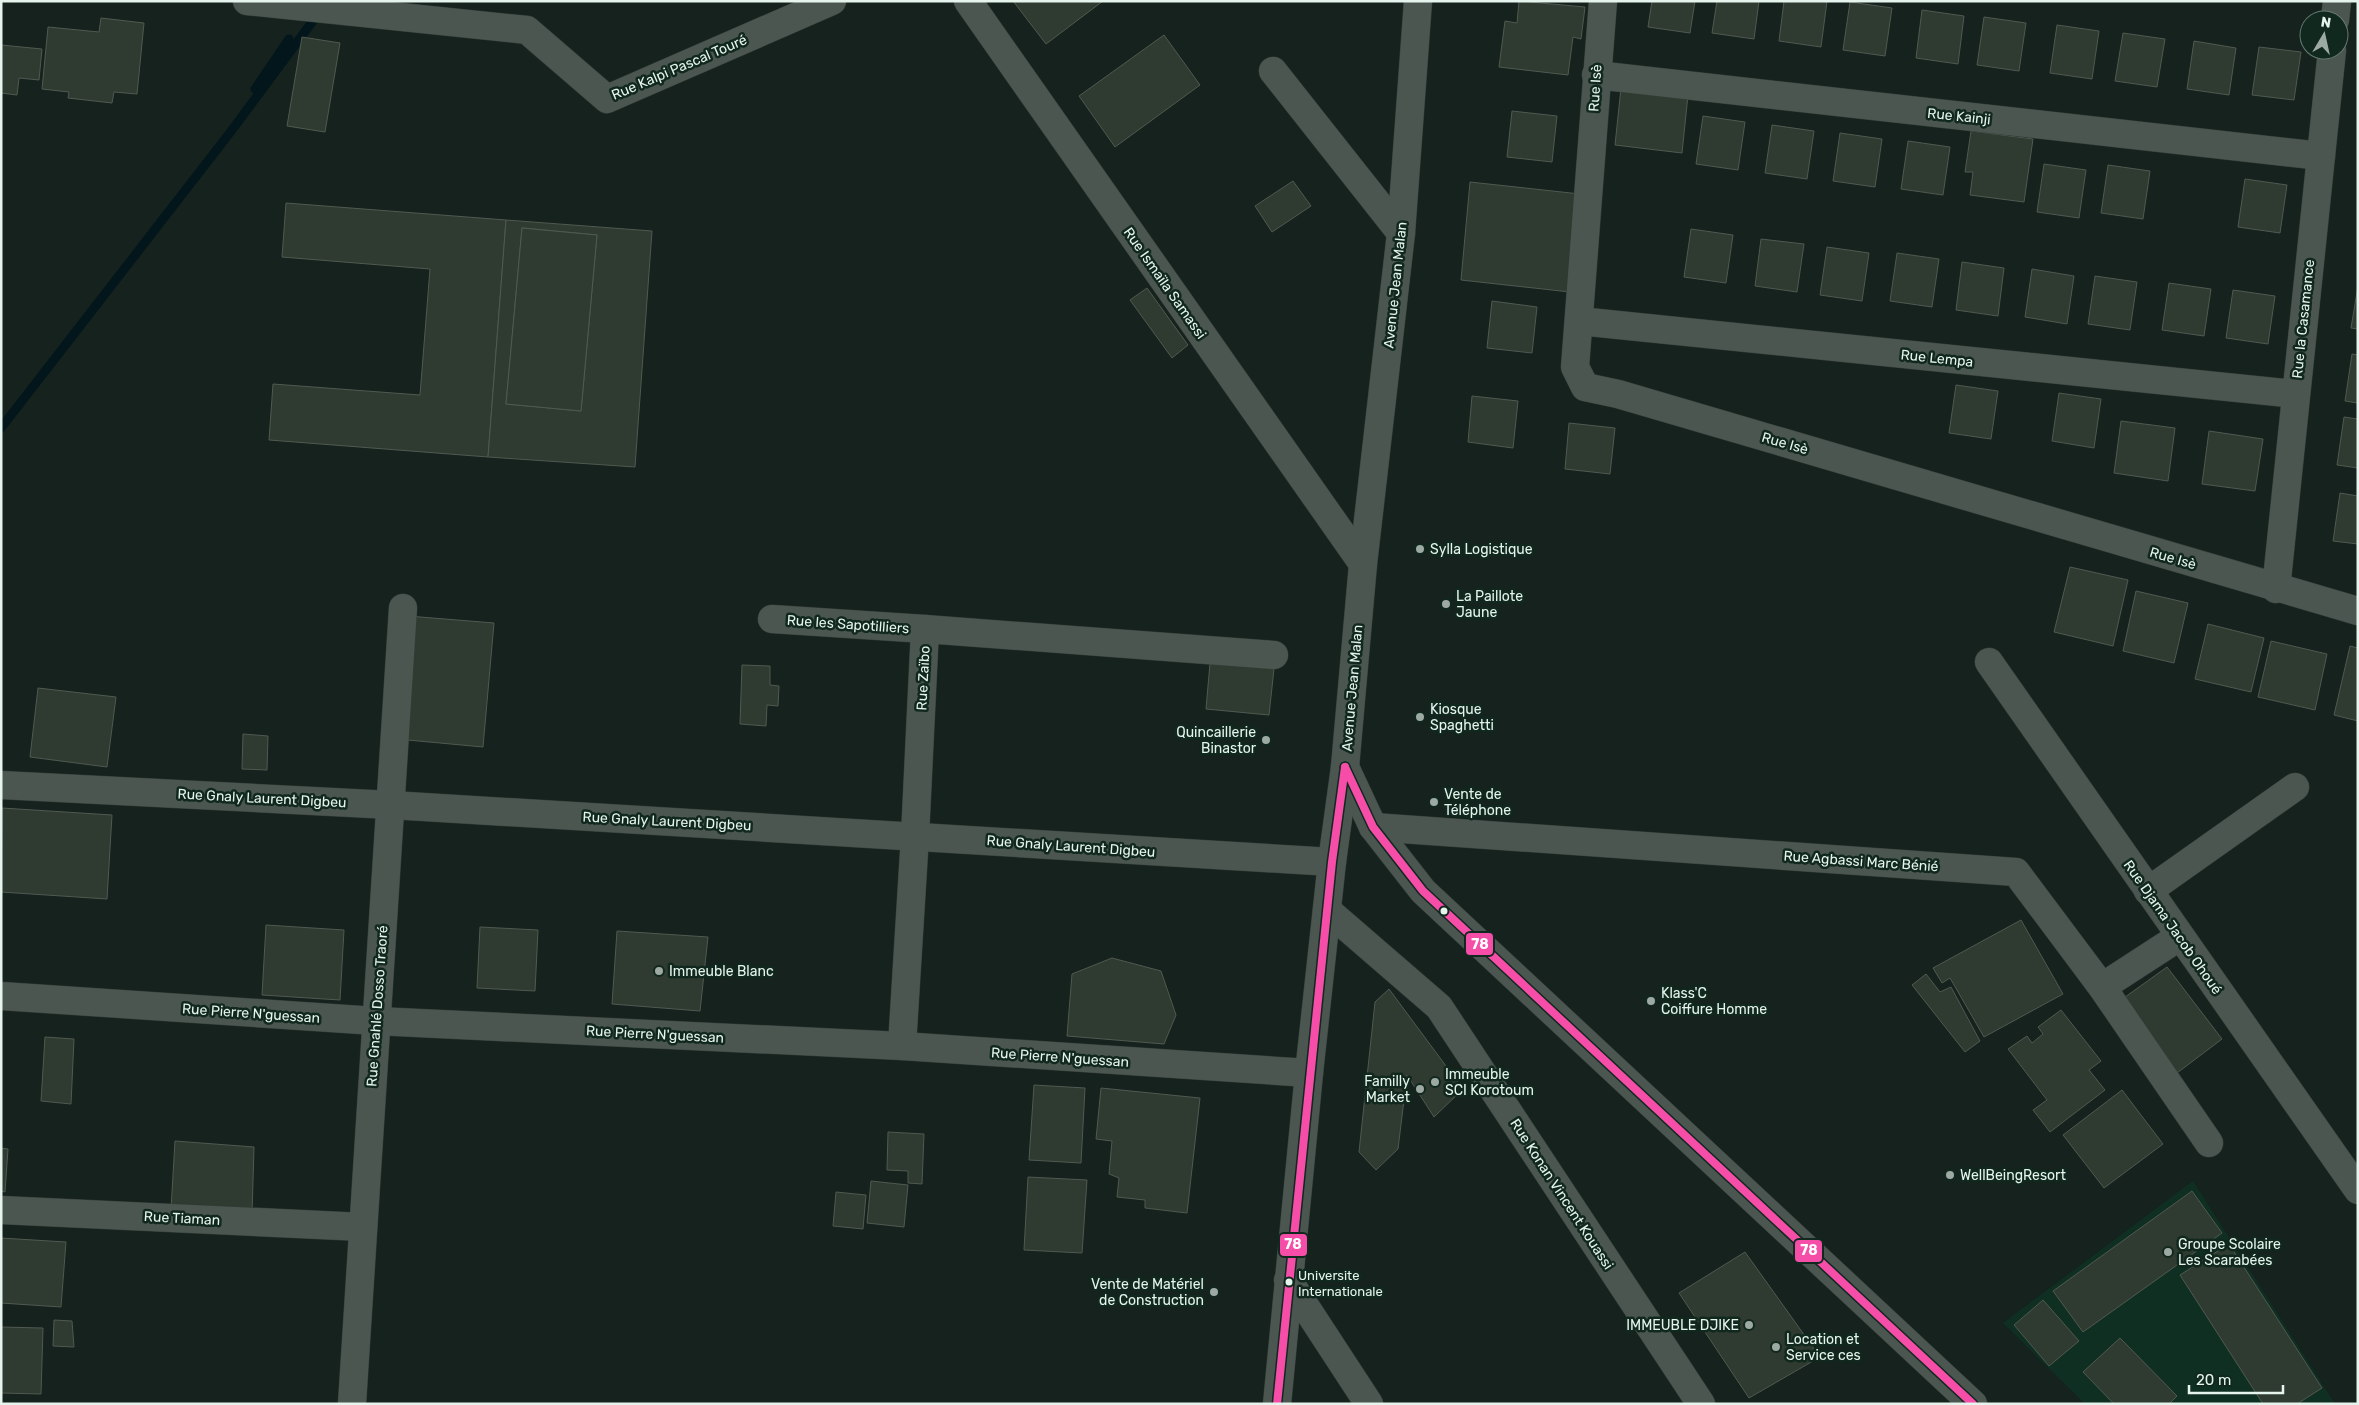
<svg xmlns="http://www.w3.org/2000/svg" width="2359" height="1405" viewBox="0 0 2359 1405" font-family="Rubik,sans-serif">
  <rect width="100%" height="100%" fill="#16221d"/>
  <polygon fill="#102f23" points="2193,1181 2335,1404 2085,1404 2003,1323"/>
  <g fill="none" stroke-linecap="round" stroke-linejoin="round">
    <g stroke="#02161c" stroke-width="9">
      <polyline points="255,89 289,39"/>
      <polyline points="1,428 232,130 318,14"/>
    </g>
  </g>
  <g fill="#2f3b30" stroke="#505952" fill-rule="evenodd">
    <polygon points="1013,1 1103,1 1046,44"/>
    <polygon points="1519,1 1585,7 1581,39 1573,37 1568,75 1499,67 1505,21 1517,23"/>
    <polygon points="1652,1 1695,1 1690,33 1648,27"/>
    <polygon points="1717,1 1759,1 1754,39 1712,33"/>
    <polygon points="1784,1 1827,1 1821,47 1779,41"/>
    <polygon points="1850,2 1892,8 1885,56 1843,50"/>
    <polygon points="1922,10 1964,16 1958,64 1916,58"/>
    <polygon points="1984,17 2026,23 2019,71 1977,65"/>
    <polygon points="101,18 144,23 137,94 114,92 112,103 68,98 69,92 42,89 48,27 99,32"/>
    <polygon points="2057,25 2099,31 2092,79 2050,73"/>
    <polygon points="2123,33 2165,39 2157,87 2115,81"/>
    <polygon points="1164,35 1200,85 1115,147 1079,96"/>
    <polygon points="302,37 340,43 325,132 287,126"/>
    <polygon points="2194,41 2236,48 2229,95 2187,89"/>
    <polygon points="1,45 42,49 39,80 19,78 17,95 1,93"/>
    <polygon points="2259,47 2301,52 2294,100 2252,95"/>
    <polygon points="1621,88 1688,95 1682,153 1615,145"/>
    <polygon points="1512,111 1557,116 1552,162 1507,157"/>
    <polygon points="1703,116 1745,122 1738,170 1696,164"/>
    <polygon points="1772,125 1814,131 1807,179 1765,173"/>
    <polygon points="1971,131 2033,139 2024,202 1970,195 1973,172 1965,172"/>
    <polygon points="1840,133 1882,139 1875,187 1833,181"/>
    <polygon points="1908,141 1950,147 1943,195 1901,189"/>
    <polygon points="2044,164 2086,170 2079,218 2037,212"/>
    <polygon points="2108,165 2150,171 2143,219 2101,213"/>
    <polygon points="2245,179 2287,185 2280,233 2238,227"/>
    <polygon points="1293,181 1311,206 1272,232 1255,206"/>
    <polygon points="1470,182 1580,194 1570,292 1461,280"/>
    <polygon points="286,203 506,220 488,457 269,440 273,384 420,395 430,269 282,257"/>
    <path d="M506 220 652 231 635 467 488 457ZM522 228 597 235 581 411 506 404Z"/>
    <polygon points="522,228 597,235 581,411 506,404"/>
    <polygon points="1691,229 1733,235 1726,283 1684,277"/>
    <polygon points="1761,239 1804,244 1797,292 1755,286"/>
    <polygon points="1827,247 1869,253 1862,301 1820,295"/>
    <polygon points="1897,253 1939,259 1932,307 1890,301"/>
    <polygon points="1962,262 2004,268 1998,316 1956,310"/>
    <polygon points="2032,269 2074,276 2067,324 2025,317"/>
    <polygon points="2095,276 2137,282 2130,330 2088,324"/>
    <polygon points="2169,283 2211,289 2204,336 2162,330"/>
    <polygon points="2358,286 2358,329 2351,328"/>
    <polygon points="1147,288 1188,345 1172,358 1130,300"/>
    <polygon points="2233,290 2275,296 2268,344 2226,338"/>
    <polygon points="1492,301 1537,307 1532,353 1487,348"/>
    <polygon points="2352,354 2358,355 2358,403 2345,401"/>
    <polygon points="1956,385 1998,391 1991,439 1949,433"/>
    <polygon points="2059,393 2101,399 2094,448 2052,441"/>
    <polygon points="1472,396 1518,401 1513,448 1468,442"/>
    <polygon points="2344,417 2358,419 2358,468 2337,465"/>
    <polygon points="2121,421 2175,428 2168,481 2114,473"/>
    <polygon points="1569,423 1615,428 1610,474 1565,469"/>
    <polygon points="2209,431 2263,439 2255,491 2202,484"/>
    <polygon points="2340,493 2358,496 2358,544 2333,541"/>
    <polygon points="2070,567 2128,580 2113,646 2054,632"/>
    <polygon points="2136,591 2188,603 2174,663 2123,651"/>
    <polygon points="408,616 494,623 483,747 397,739"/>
    <polygon points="2208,624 2264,638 2251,692 2195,679"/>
    <polygon points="2271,641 2327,654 2315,710 2258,697"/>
    <polygon points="2350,646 2358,648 2358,721 2334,715"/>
    <polygon points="1210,663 1274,669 1269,715 1206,709"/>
    <polygon points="742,665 770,666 770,685 779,686 778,706 767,705 766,726 740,724"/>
    <polygon points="38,688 116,697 107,767 30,757"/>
    <polygon points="243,734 268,736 267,770 242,769"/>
    <polygon points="2,808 112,815 107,899 1,892"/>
    <polygon points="2021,920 2063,994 1984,1037 1950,978 1942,983 1933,968"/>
    <polygon points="266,925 344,930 340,1000 262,995"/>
    <polygon points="480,927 538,930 535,991 477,988"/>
    <polygon points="617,931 708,937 700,1011 612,1004"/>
    <polygon points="1112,958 1161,971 1176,1015 1164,1044 1067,1036 1072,974"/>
    <polygon points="2167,967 2222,1039 2177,1073 2121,1000"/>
    <polygon points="1926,974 1940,992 1951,987 1980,1041 1965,1052 1912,985"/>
    <polygon points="1389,989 1463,1089 1434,1117 1407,1075 1398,1149 1376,1170 1359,1152 1375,1002"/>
    <polygon points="2061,1010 2101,1061 2089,1070 2105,1090 2050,1132 2033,1110 2047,1100 2008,1049 2027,1036 2032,1043 2043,1034 2038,1027"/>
    <polygon points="45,1037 74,1039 71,1104 41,1101"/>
    <polygon points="1034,1085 1085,1088 1081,1163 1029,1160"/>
    <polygon points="1101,1088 1200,1098 1187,1213 1145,1208 1145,1200 1117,1197 1119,1178 1109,1174 1112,1141 1096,1139"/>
    <polygon points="2122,1090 2163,1144 2104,1188 2063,1135"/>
    <polygon points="888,1132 924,1134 922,1184 908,1183 908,1171 887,1170"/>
    <polygon points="175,1141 254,1147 252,1215 171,1209"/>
    <polygon points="1,1148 8,1149 5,1192 1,1191"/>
    <polygon points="1028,1177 1087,1180 1082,1253 1024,1250"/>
    <polygon points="871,1181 908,1185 904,1227 867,1223"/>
    <polygon points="2192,1191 2222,1233 2083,1332 2053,1291"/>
    <polygon points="836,1192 866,1195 863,1229 833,1226"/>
    <polygon points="1,1238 66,1242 61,1307 1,1303"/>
    <polygon points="2229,1244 2322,1388 2297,1404 2263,1404 2180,1275"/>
    <polygon points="1745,1252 1820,1357 1749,1398 1679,1293"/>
    <polygon points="2043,1300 2079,1341 2049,1366 2014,1325"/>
    <polygon points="54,1320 72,1321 74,1347 53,1346"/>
    <polygon points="1,1327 43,1328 41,1394 1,1393"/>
    <polygon points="2120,1338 2177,1396 2169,1404 2114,1404 2083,1372"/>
  </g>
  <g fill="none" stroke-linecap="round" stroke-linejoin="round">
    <defs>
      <g id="street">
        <polyline points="247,1 527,30 607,99 832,1"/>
        <polyline points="968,1 1363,564"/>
        <polyline points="1603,1 1575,367 1585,387 1618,394 2358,611"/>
        <polyline points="2335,20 2337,1"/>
        <polyline points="1273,71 1401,233"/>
        <polyline points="1596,75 2321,156"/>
        <polyline points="1579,321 2295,394"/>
        <polyline points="2276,589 2332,50"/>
        <polyline points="772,619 925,629"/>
        <polyline points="1989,662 2358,1190"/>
        <polyline points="1,785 391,805 1332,862"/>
        <polyline points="1373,827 2016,872 2102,987 2209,1143"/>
        <polyline points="2148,891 2295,787"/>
        <polyline points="1328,911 1439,1007 1701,1404"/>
        <polyline points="2102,987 2179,937"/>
        <polyline points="1,996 376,1021 902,1046 1309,1073"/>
        <polyline points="902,1046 915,836 925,629 1274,655"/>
        <polyline points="1,1210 363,1227"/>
        <polyline points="1288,1280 1369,1404"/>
        <polyline points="352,1404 403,608"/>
      </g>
      <g id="secondary">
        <polyline points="1345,767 1373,827 1423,891 1973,1404"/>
        <polyline points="1277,1404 1309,1073 1332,862 1345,767 1363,564 1401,233 1418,1"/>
      </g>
    </defs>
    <use href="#street" stroke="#343d39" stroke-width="29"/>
    <use href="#secondary" stroke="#343d39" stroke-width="29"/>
    <use href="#street" stroke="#4c5651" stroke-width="28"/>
    <use href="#secondary" stroke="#4c5651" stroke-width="28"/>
    <defs>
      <g id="bus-1">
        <polyline points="1345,767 1373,827 1423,891 1973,1404"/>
        <polyline points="1277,1404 1332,862 1345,767"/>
      </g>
    </defs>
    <use href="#bus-1" stroke="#10281e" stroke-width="11"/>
    <use href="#bus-1" stroke="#f54da8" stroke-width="8"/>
  </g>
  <g fill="#9daaa4" stroke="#10281e" stroke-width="2">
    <circle cx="1420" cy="549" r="5"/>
    <circle cx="1446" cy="604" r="5"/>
    <circle cx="1420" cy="717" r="5"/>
    <circle cx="1266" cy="740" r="5"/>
    <circle cx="1434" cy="802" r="5"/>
    <circle cx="659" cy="971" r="5"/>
    <circle cx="1651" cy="1001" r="5"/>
    <circle cx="1435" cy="1082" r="5"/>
    <circle cx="1420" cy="1089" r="5"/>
    <circle cx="1950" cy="1175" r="5"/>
    <circle cx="2168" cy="1252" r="5"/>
    <circle cx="1214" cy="1292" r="5"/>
    <circle cx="1749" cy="1325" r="5"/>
    <circle cx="1776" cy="1347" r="5"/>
  </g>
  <g fill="#e5f4ed" stroke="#10281e" stroke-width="2">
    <circle cx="1444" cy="911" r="4.5"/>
    <circle cx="1289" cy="1282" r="4.5"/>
  </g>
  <g text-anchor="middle" stroke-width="5" stroke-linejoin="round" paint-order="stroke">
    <g font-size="13" fill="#e5f4ed" stroke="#10281e" text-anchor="start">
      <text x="1298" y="1280">Universite<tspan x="1298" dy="16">Internationale</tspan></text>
    </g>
    <g font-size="14" fill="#e5f4ed" stroke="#10281e">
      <text transform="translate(679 67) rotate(-23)" y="5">Rue Kalpi Pascal Touré</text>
      <text transform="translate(1595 88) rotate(-86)" y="5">Rue Isè</text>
      <text transform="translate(1959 116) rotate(6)" y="5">Rue Kainji</text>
      <text transform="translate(1165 283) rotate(55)" y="5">Rue Ismaïla Samassi</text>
      <text transform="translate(1395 285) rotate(-84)" y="5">Avenue Jean Malan</text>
      <text transform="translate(2303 319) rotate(-84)" y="5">Rue la Casamance</text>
      <text transform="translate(1937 358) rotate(6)" y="5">Rue Lempa</text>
      <text transform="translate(1785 443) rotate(16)" y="5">Rue Isè</text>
      <text transform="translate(2173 558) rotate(16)" y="5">Rue Isè</text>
      <text transform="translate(848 624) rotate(4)" y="5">Rue les Sapotilliers</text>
      <text transform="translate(923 678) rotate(-87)" y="5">Rue Zaïbo</text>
      <text transform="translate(1352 688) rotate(-85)" y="5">Avenue Jean Malan</text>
      <text transform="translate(262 798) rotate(3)" y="5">Rue Gnaly Laurent Digbeu</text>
      <text transform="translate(667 821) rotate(3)" y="5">Rue Gnaly Laurent Digbeu</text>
      <text transform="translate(1071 846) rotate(4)" y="5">Rue Gnaly Laurent Digbeu</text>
      <text transform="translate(1861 861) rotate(4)" y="5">Rue Agbassi Marc Bénié</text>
      <text transform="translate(2173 927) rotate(55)" y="5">Rue Djama Jacob Ohoué</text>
      <text transform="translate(377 1006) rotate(-86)" y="5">Rue Gnahlé Dosso Traoré</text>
      <text transform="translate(251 1013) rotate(4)" y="5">Rue Pierre N'guessan</text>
      <text transform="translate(655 1034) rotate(3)" y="5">Rue Pierre N'guessan</text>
      <text transform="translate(1060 1057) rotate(4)" y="5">Rue Pierre N'guessan</text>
      <text transform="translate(1562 1194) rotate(57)" y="5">Rue Konan Vincent Kouassi</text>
      <text transform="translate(182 1218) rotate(3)" y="5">Rue Tiaman</text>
    </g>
    <g font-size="14" fill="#e5f4ed" stroke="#10281e" text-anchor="start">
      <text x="1430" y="554">Sylla Logistique</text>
      <text x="1456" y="601">La Paillote<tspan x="1456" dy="16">Jaune</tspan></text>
      <text x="1430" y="714">Kiosque<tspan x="1430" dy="16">Spaghetti</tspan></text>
      <text x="1256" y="737" text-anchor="end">Quincaillerie<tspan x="1256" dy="16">Binastor</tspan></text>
      <text x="1444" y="799">Vente de<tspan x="1444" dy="16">Téléphone</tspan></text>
      <text x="669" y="976">Immeuble Blanc</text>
      <text x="1661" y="998">Klass'C<tspan x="1661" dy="16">Coiffure Homme</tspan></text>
      <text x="1445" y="1079">Immeuble<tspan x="1445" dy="16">SCI Korotoum</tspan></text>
      <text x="1410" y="1086" text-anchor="end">Familly<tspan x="1410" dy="16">Market</tspan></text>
      <text x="1960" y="1180">WellBeingResort</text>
      <text x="2178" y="1249">Groupe Scolaire<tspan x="2178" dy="16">Les Scarabées</tspan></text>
      <text x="1204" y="1289" text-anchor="end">Vente de Matériel<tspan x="1204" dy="16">de Construction</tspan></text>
      <text x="1739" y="1330" text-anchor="end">IMMEUBLE DJIKE</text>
      <text x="1786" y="1344">Location et<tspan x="1786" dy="16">Service ces</tspan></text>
    </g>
  </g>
  <g stroke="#10281e" stroke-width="2">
    <rect x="1465" y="932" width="29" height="24" rx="5" fill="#f54da8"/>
    <rect x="1279" y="1233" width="29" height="24" rx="5" fill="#f54da8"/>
    <rect x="1794" y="1239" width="29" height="24" rx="5" fill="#f54da8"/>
  </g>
  <g font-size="14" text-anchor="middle" font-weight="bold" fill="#fff">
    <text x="1480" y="949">78</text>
    <text x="1293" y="1249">78</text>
    <text x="1809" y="1255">78</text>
  </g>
  <rect width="2359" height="1405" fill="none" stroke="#e5f4ed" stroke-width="5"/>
  <g transform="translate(2324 35) rotate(9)"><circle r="24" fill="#10281e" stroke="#657a71"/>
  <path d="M0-4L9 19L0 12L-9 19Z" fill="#9daaa4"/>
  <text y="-8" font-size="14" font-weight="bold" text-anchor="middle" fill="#e5f4ed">N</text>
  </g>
  <path d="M2189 1385v8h94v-8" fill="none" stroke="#e5f4ed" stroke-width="2.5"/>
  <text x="2196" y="1385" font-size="15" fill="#e5f4ed" stroke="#10281e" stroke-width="4" paint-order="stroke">20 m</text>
</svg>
